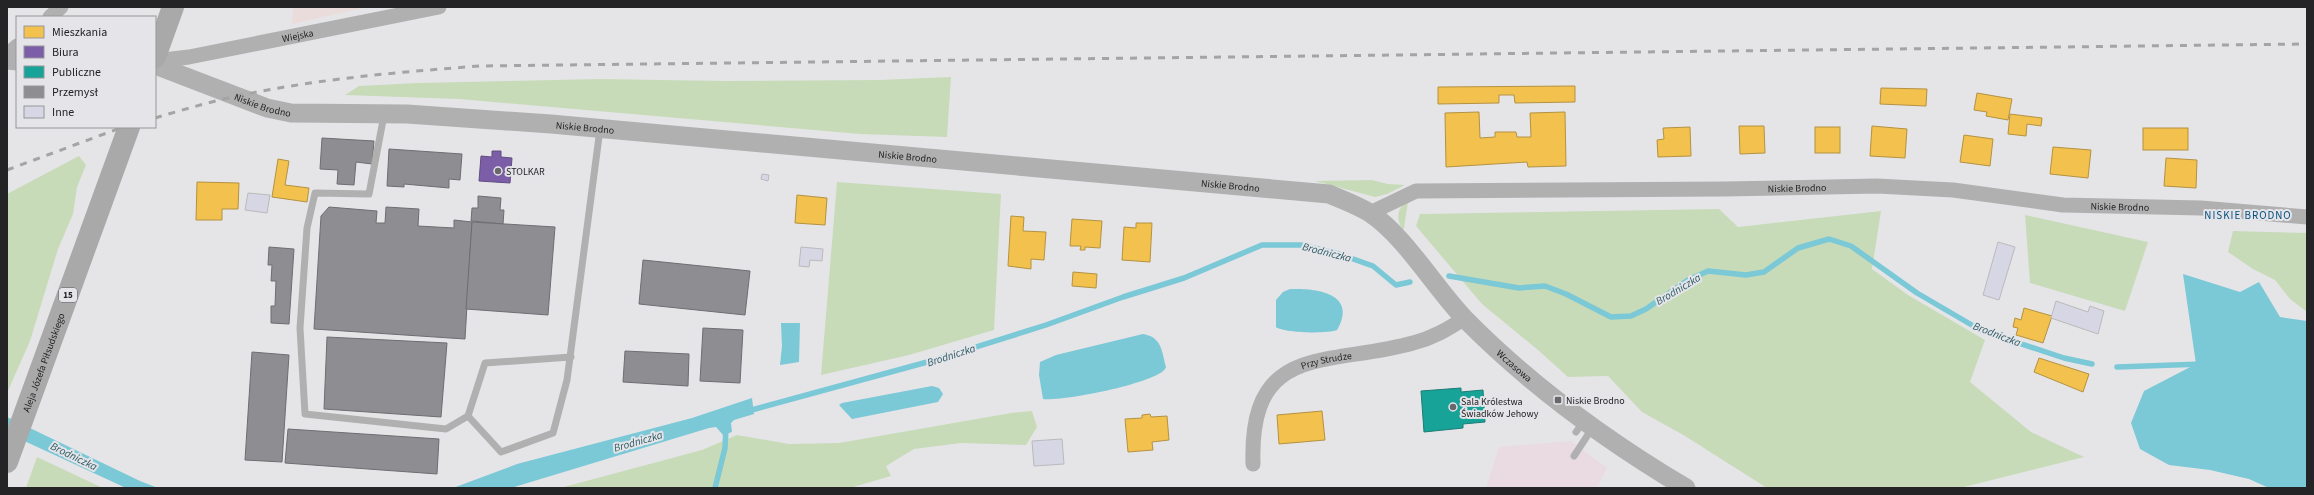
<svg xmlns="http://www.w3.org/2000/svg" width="2314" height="495" viewBox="0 0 2314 495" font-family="'Source Sans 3',sans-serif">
  <rect width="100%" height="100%" fill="#e5e5e8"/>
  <polygon fill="#eadcdb" points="293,7 368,7 292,24"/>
  <polygon fill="#e9dbe1" points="1571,441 1607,468 1597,488 1486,488 1499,447"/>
  <g fill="#c8dbb8">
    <polygon points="951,77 947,137 860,134 459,99 345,95 359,86 417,83 599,79 725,81 879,80"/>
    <polygon points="79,156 86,165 77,187 73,214 58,249 30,341 7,393 7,194"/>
    <polygon points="1372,180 1388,184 1405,185 1387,194 1375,197 1315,181"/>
    <polygon points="837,182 1001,194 994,330 909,355 821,375"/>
    <path d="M1408 202 1404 228 1403 230C1396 219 1396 208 1408 202Z"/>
    <polygon points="1719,209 1738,227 1881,211 1872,269 1908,295 1985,340 1970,382 2031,432 2084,457 1960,488 1767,488 1685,436 1642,412 1608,376 1568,377 1538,350 1482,304 1416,226 1420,214"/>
    <polygon points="2025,215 2148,242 2125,311 2030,283"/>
    <polygon points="2233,231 2307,233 2307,312 2290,299 2275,280 2253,269 2228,252"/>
    <polygon points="1032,411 1037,427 1026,445 961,443 914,449 886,466 891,476 850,488 560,488 702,450 737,435 789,444 839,443 1011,413"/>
    <polygon points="37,457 103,488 26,488"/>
  </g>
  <g fill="#7bc8d7">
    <polygon points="2183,274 2240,292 2259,282 2280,317 2307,321 2307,488 2269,488 2249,479 2210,470 2169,465 2140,449 2131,423 2144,391 2196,364"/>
    <path d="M1290 289C1316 288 1358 293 1337 330 1328 334 1283 333 1276 327V300L1283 292Z"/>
    <polygon points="781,323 800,323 799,362 780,365 782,346"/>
    <path d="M1143 334C1162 337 1162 352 1166 367 1163 382 1061 402 1043 399L1039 375 1040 362 1056 355Z"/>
    <polygon points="932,386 939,388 943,394 938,402 852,419 839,405 842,403"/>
    <polygon points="752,398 754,414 734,420 731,423 732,432 723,435 716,427 709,428 511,488 453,488 517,464 692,418"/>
    <polygon points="7,417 140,481 158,488 126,488 7,433"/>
  </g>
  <g fill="#f2c14e" stroke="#b49242">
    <polygon points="1575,86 1575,102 1515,103 1514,95 1499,95 1499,103 1438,104 1438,87"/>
    <polygon points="1881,88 1927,89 1926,106 1880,104"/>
    <polygon points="1977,93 2012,99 2008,120 1986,116 1987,112 1974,110"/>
    <polygon points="1479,112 1480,138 1495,137 1495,132 1516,132 1517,137 1531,137 1530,113 1565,112 1566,166 1528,167 1527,162 1446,167 1445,113"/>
    <polygon points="2010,114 2042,118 2041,126 2027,124 2026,136 2008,134"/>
    <polygon points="1739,126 1764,126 1765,153 1740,154"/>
    <polygon points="1872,126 1907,129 1905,158 1870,156"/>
    <polygon points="1690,127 1691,156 1658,157 1657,140 1664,139 1663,128"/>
    <rect x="1815" y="127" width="25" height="26"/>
    <rect x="2143" y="128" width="45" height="22"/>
    <polygon points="1964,135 1993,139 1990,166 1960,162"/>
    <polygon points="2053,147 2091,150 2088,178 2050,174"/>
    <polygon points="2166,158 2197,160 2196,188 2164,186"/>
    <polygon points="278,159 289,161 285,185 309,188 307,202 272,197"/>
    <polygon points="197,182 239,183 238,209 222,209 222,220 196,220"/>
    <polygon points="797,195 827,198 825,225 795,223"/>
    <polygon points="1011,216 1024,217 1023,231 1046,232 1044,260 1031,259 1031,269 1008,266"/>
    <polygon points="1072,219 1102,221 1100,248 1085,247 1085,250 1080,250 1081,246 1070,246"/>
    <polygon points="1136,223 1152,223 1150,262 1122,260 1124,227 1136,228"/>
    <polygon points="1073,272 1097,274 1096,288 1072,286"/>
    <polygon points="2024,308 2052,316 2043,343 2016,335 2018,328 2013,327 2015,318 2021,320"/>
    <polygon points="2039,358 2089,374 2083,392 2034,372"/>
    <polygon points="1322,411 1325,440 1279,444 1277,415"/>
    <polygon points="1150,414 1151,417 1167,416 1169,440 1152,442 1153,450 1128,452 1125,419 1142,418 1142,415"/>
  </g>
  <polygon fill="#7b5ea7" stroke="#614d80" points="492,151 501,151 501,157 512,158 510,183 479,181 481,156 492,157"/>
  <polygon fill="#17a398" stroke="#1b7d76" points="1461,388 1461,392 1483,390 1485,422 1463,424 1463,428 1424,432 1421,391"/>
  <g fill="#8d8d92" stroke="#6e6e72">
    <polygon points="322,138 374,141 372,164 356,162 354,185 337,184 338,170 320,169"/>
    <polygon points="389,149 462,154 460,180 449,179 449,188 404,184 404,187 387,186"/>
    <polygon points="478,196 501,198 500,210 504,210 503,224 471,221 472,208 478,208"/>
    <polygon points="329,207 377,211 376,223 385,223 386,207 419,209 418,226 454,228 454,220 472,222 465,339 314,329 321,216"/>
    <polygon points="472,222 555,227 548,315 466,309"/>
    <polygon points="269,247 294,249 289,324 271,323 271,306 275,306 276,281 271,281 272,265 268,265"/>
    <polygon points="643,260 750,271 745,315 639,304"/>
    <polygon points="703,328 743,330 740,383 700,381"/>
    <polygon points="327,337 447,343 441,417 324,409"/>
    <polygon points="625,351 689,354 688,386 623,382"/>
    <polygon points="252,352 289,355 282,462 245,460"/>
    <polygon points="288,429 439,439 437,474 285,463"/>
  </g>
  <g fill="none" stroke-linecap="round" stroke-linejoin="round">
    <g stroke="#7bc8d7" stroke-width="5.5">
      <polyline points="1449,276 1519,288 1545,286 1566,294 1611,317 1631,316 1646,309 1688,280 1708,271 1746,275 1764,272 1798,248 1829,239 1851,246 1917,293 1982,331 2064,358 2092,364"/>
      <polyline points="2117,367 2203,364"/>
      <polyline points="748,411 931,361 1046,325 1123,297 1184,278 1262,245 1301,245 1339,254 1373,266 1396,285 1410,282"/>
      <polyline points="715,488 725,448 726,428"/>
    </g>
  </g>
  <g fill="#d6d6e5" stroke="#bababc">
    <polygon points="762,174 769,175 768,181 761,179"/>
    <polygon points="248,193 270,195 267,213 245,210"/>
    <polygon points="1998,242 2015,247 1999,300 1983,295"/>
    <polygon points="801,247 823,249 822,261 810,260 809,267 799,266"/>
    <polygon points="2056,301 2088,312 2090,306 2104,311 2098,334 2051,318"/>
    <polygon points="1062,439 1064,464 1034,466 1032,441"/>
  </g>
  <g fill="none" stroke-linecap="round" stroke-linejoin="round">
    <g stroke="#b1b0b1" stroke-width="7">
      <polyline points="384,115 369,194 315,193 307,228 300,328 305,414 446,429 468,416 501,452 553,433 567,380 600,129"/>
      <polyline points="468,416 485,363 571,357"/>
      <polyline points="1576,432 1584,421"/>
      <polyline points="1574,456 1593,427"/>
    </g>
    <g stroke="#b1b0b1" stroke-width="15">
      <polyline points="50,17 61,7"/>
      <polyline points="7,55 17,46"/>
      <path id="s1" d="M155 61 189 57 439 7"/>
      <path id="s2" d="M1370 213 1416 191 1724 189 1877 186 1953 190 2063 205 2201 208 2307 217"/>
      <path id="s3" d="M1253 464C1249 341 1328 367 1413 343 1433 338 1448 329 1465 318"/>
    </g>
    <g stroke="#b1b0b1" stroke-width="19">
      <polyline points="7,60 17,61"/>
      <path id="s4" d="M155 65 267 108 291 113 407 114 551 124 1329 194C1343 200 1357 205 1370 213 1405 236 1435 288 1465 319 1530 385 1607 441 1686 488"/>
    </g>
    <g stroke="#aaa9aa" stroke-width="22">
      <polyline points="155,57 173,7"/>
      <path id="s5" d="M7 462 129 127"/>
    </g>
    <g stroke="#a4a4a5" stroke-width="3" stroke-dasharray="7 7" stroke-linecap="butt">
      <path d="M155 118C182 110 209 102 237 96 317 79 399 72 480 66L2307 44"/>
      <polyline points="7,170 123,127"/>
    </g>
  </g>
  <g fill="#68686a" stroke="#e4e4e9" stroke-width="1.5">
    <circle cx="498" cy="171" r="4"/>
    <rect x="1554" y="396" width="8" height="8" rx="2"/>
    <circle cx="1453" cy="407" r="4"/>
  </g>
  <g text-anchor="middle" stroke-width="4" stroke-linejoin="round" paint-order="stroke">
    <rect fill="#e4e4e9" stroke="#5e5e60" stroke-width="1" x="59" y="288" width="18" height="14" rx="3"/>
    <g font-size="9" font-weight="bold" fill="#242426">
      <text x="68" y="298">15</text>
    </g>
    <g font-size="10" fill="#242426" stroke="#e4e4e9">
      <text dy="4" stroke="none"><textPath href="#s1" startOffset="145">Wiejska</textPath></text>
      <text dy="4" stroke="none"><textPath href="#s4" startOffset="115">Niskie Brodno</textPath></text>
      <text dy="4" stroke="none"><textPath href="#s4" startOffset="439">Niskie Brodno</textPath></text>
      <text dy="4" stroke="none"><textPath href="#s4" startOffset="763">Niskie Brodno</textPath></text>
      <text dy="4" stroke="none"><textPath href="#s4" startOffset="1087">Niskie Brodno</textPath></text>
      <text dy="4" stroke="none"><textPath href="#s2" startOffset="432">Niskie Brodno</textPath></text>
      <text dy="4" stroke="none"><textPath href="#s2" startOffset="756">Niskie Brodno</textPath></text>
      <text dy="4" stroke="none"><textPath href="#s3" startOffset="144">Przy Strudze</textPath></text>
      <text dy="4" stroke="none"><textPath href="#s5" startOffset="106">Aleja Józefa Piłsudskiego</textPath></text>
      <text dy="4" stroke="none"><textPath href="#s4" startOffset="1442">Wczasowa</textPath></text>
    </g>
    <g font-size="10" fill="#242426" stroke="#e4e4e9" text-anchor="start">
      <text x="506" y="175">STOLKAR</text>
      <text x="1566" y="404">Niskie Brodno</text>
      <text x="1461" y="405">Sala Królestwa<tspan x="1461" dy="12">Świadków Jehowy</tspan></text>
    </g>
    <g font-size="11" letter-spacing="1" fill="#064f7d" stroke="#e4e4e9">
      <text x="2248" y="219">NISKIE BRODNO</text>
    </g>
    <g font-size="11" font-style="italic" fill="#2d5c65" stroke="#e4e4e9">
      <text transform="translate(1327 252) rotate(14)" y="4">Brodniczka</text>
      <text transform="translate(1678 289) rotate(-31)" y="4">Brodniczka</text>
      <text transform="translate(1997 334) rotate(21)" y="4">Brodniczka</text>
      <text transform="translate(951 355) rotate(-18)" y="4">Brodniczka</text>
      <text transform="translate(638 441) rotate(-16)" y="4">Brodniczka</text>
      <text transform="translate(74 456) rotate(26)" y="4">Brodniczka</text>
    </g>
  </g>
  <rect width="2314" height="495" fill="none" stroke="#242426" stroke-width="16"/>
  <rect x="16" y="16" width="140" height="112" fill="#e4e4e9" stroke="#97979b"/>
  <rect x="24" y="26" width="20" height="12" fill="#f2c14e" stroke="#97979b"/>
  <text x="52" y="36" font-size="12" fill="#242426">Mieszkania</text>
  <rect x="24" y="46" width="20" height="12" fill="#7b5ea7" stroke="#97979b"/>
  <text x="52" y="56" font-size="12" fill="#242426">Biura</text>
  <rect x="24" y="66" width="20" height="12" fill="#17a398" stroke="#97979b"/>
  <text x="52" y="76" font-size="12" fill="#242426">Publiczne</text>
  <rect x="24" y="86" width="20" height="12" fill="#8d8d92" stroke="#97979b"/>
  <text x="52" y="96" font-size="12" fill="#242426">Przemysł</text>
  <rect x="24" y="106" width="20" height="12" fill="#d6d6e5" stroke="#97979b"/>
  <text x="52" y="116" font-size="12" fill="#242426">Inne</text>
</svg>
